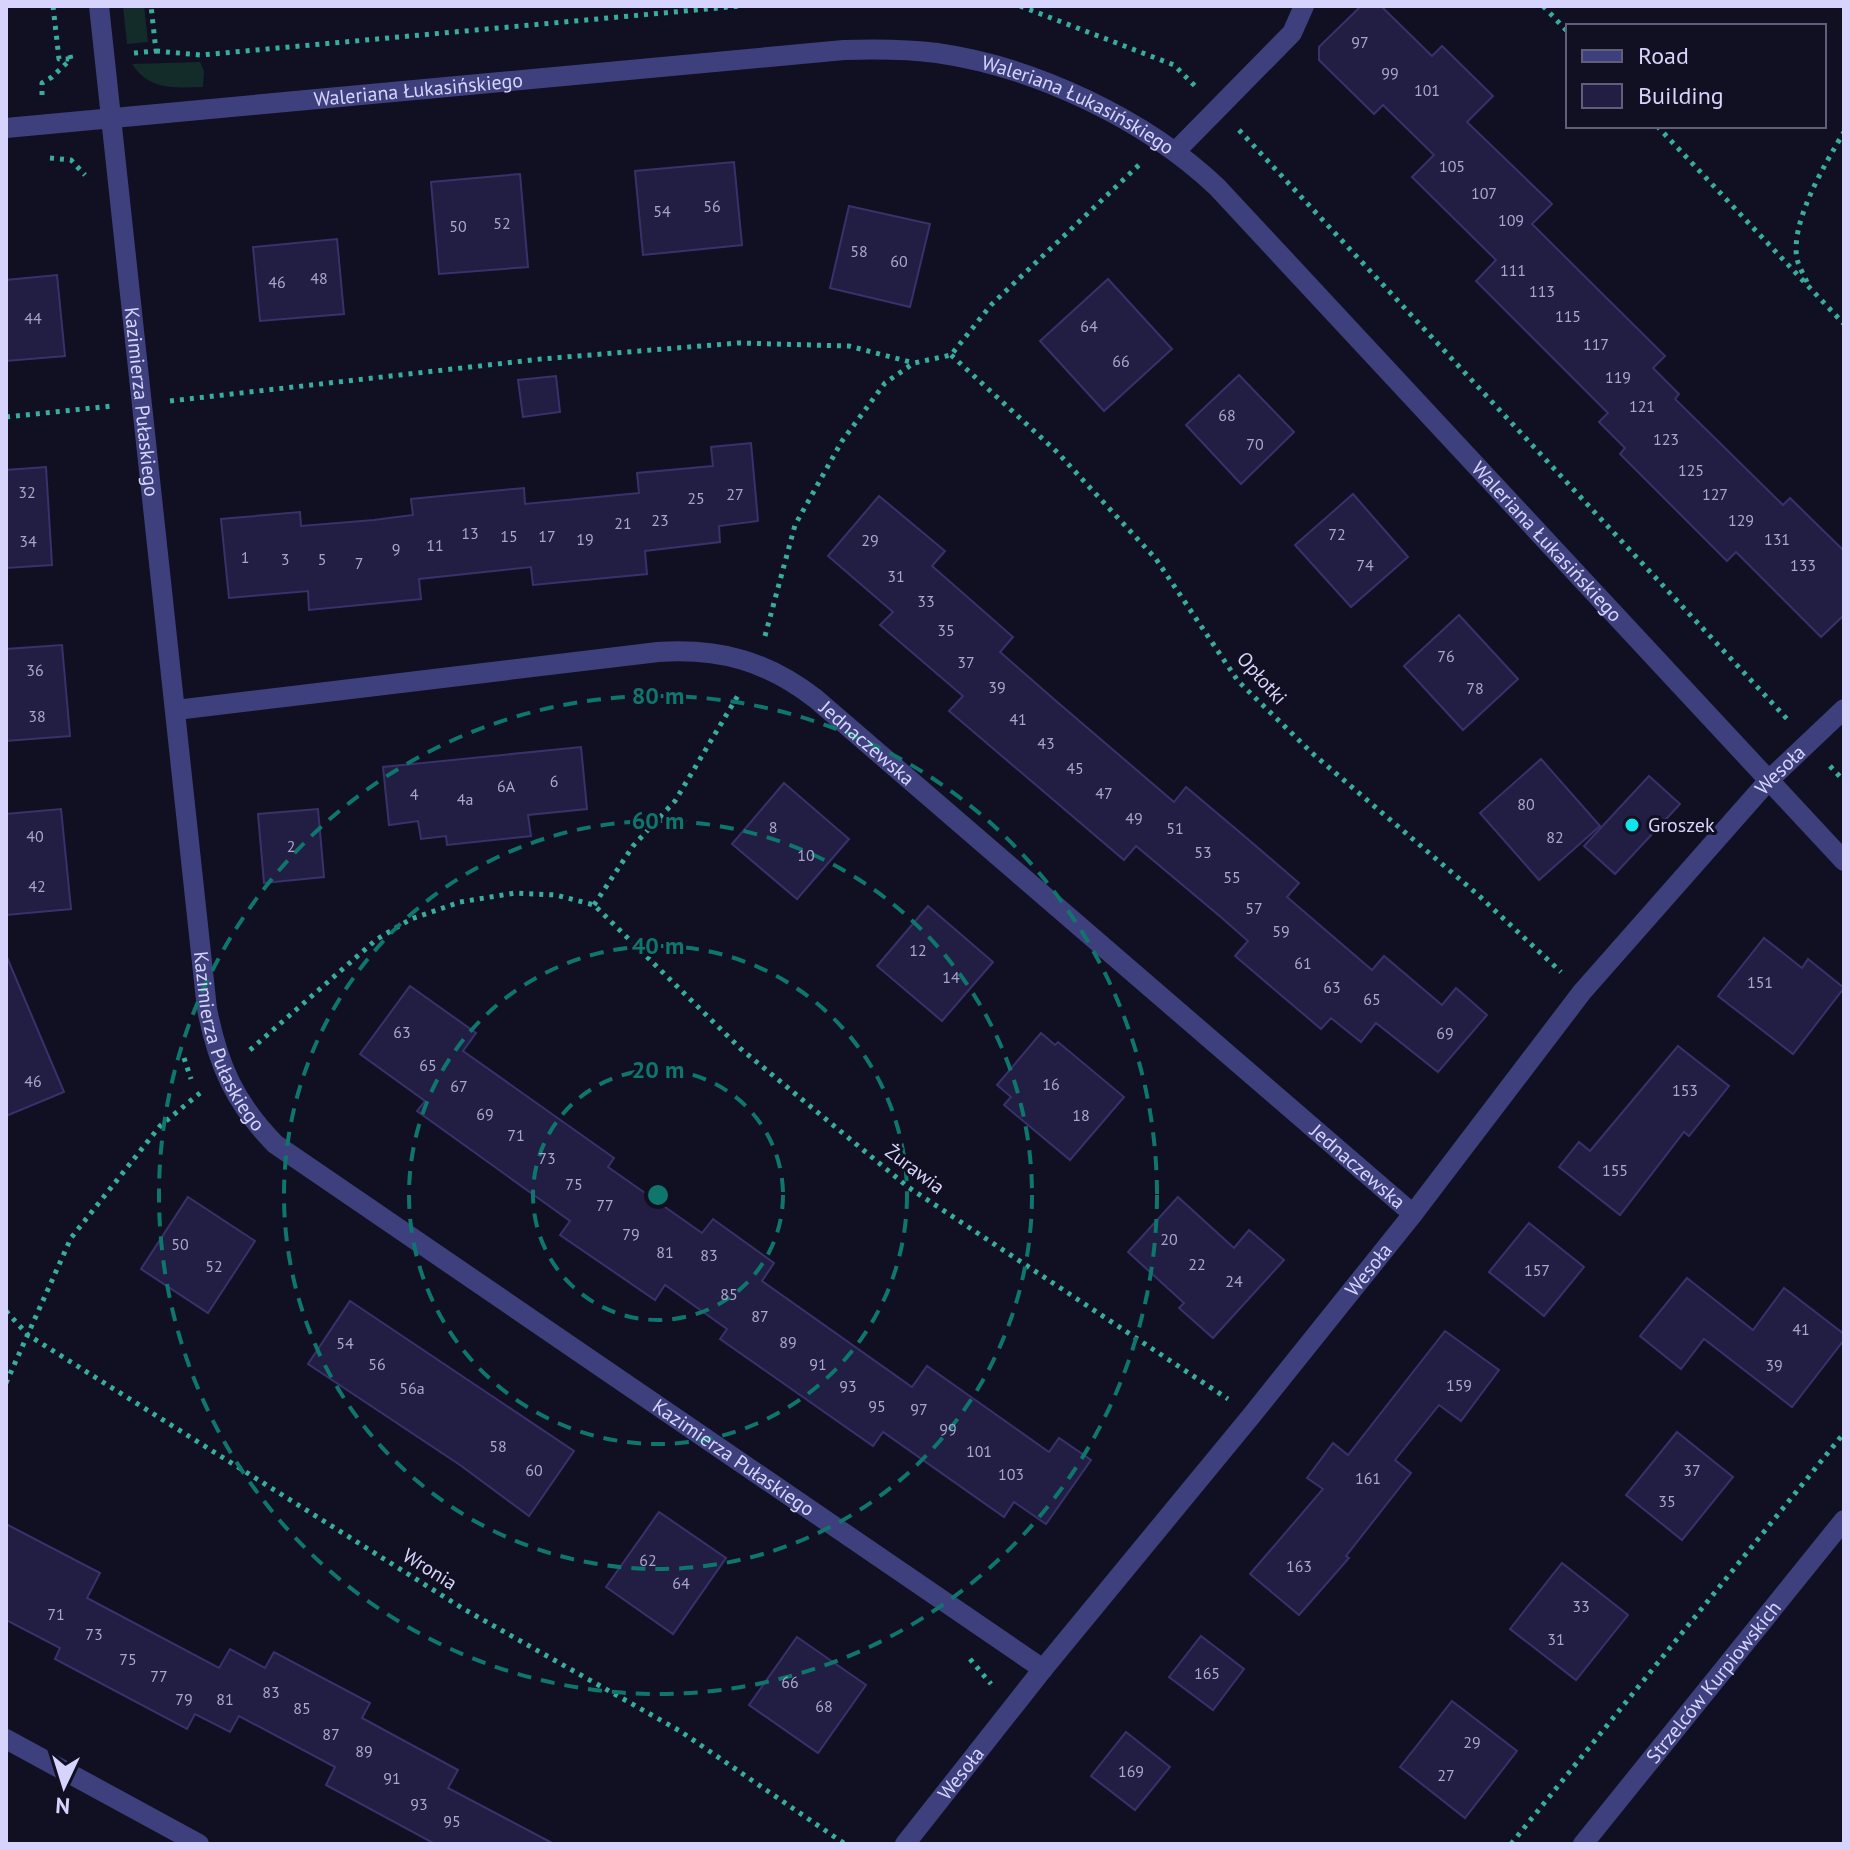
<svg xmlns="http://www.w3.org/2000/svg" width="1850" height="1850" viewBox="0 0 1850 1850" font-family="'PT Sans',sans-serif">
  <rect width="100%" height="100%" fill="#111022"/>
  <g fill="#132c29">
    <polygon points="123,6 144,6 148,42 127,44"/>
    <path d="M200 62 204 71 203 87C174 88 149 90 132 64Z"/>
  </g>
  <g fill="#221d42" stroke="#38316c" stroke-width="2">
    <polygon points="1361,6 1381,6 1432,56 1442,46 1493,96 1467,122 1552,204 1532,224 1665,356 1653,368 1679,394 1675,399 1783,505 1790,498 1844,551 1844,615 1821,637 1736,552 1727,561 1620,454 1625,448 1599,422 1608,413 1476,281 1496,260 1412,177 1434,155 1383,105 1374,114 1319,60 1319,47"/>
    <polygon points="734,162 742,245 643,255 635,171"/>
    <polygon points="520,174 528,267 439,274 431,182"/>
    <polygon points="849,206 930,224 910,307 830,288"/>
    <polygon points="337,239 344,314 260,321 253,247"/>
    <polygon points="57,275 65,356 6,361 6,280"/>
    <polygon points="1108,279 1172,349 1104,411 1040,341"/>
    <polygon points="1239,375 1294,432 1241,484 1186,425"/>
    <polygon points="556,376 560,412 523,417 518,380"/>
    <polygon points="751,443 758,521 719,526 720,542 645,551 647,574 533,585 531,567 419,579 421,599 309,610 308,591 229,598 221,519 300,512 301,526 374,520 413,515 411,499 524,488 525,504 639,493 637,473 713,466 711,447"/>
    <polygon points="46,467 52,565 6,568 6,470"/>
    <polygon points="1353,494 1408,557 1351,607 1295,545"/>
    <polygon points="879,496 945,551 932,566 1013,637 1000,652 1056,701 1174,802 1186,787 1243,835 1299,883 1287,897 1372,970 1384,956 1442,1005 1456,988 1487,1015 1438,1072 1376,1023 1361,1042 1331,1018 1321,1029 1235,956 1248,941 1222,918 1136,846 1124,860 949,711 963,696 880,625 893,612 828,556"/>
    <polygon points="1459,615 1518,679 1463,730 1404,666"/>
    <polygon points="62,645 70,736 6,741 6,649"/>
    <polygon points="581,747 587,809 528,815 531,836 447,845 446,836 421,839 418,821 389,825 383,767"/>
    <polygon points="1541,759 1600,826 1539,880 1480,813"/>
    <polygon points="1649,776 1680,804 1615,874 1584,846"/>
    <polygon points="784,783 849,839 797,899 732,844"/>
    <polygon points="61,809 71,909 6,915 6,814"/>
    <polygon points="318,809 324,877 264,883 258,814"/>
    <polygon points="928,906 993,962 942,1021 877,966"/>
    <polygon points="1764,938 1802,968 1808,959 1844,988 1793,1054 1718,996"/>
    <polygon points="6,955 64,1092 6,1116"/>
    <polygon points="410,986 476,1033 463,1051 614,1158 608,1167 702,1233 713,1219 774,1263 762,1281 912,1387 927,1366 1049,1452 1059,1438 1091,1460 1046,1524 1014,1502 1004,1517 883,1432 873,1446 720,1339 727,1329 665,1285 655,1300 560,1235 570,1221 417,1111 425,1101 360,1054"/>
    <polygon points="1041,1033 1055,1045 1058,1042 1124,1097 1070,1160 1004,1105 1011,1097 997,1085"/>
    <polygon points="1678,1046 1729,1086 1689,1136 1684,1132 1620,1215 1559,1167 1579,1142 1590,1151"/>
    <polygon points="188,1197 255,1241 208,1313 141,1269"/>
    <polygon points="1178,1197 1234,1248 1249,1230 1284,1260 1213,1338 1179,1308 1184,1303 1128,1252"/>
    <polygon points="1529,1223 1584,1267 1544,1316 1489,1272"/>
    <polygon points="1687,1278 1753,1330 1784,1288 1844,1334 1844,1340 1792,1407 1704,1339 1681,1369 1640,1336"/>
    <polygon points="350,1301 574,1451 529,1516 460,1465 308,1364"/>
    <polygon points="1445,1331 1499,1370 1461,1421 1439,1405 1395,1460 1411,1473 1346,1556 1349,1558 1299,1615 1250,1574 1323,1489 1307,1478 1333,1443 1348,1455"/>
    <polygon points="1677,1432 1733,1477 1682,1540 1626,1495"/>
    <polygon points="659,1512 726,1558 673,1634 606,1587"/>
    <polygon points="6,1524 100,1573 87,1598 219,1668 230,1649 265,1668 274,1652 370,1703 362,1718 458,1770 448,1788 554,1844 435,1844 326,1785 335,1767 239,1716 230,1732 195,1714 187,1729 55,1659 60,1648 6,1620"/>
    <polygon points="1562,1563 1628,1615 1576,1680 1510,1629"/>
    <polygon points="1201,1636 1244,1669 1213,1710 1169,1677"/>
    <polygon points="797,1637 866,1685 818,1753 749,1705"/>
    <polygon points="1452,1701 1517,1751 1465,1818 1400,1767"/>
    <polygon points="1126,1732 1170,1767 1135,1810 1091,1776"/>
  </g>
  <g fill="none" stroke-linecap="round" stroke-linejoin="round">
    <g stroke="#37ad9e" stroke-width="5" stroke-dasharray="4 6" stroke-linecap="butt">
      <polyline points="53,6 59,59 69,59"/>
      <polyline points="1020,6 1174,65 1195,86"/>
      <polyline points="1543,6 1568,32"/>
      <polyline points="156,51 201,55 740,6"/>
      <polyline points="134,53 156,51 151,6"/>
      <polyline points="42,95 42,83 52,77 71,59 70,55"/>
      <polyline points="1657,126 1844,324"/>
      <polyline points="1239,130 1788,720"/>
      <polyline points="50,158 71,160 85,175"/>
      <path d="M1807 282C1804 275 1799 267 1797 259 1790 222 1825 164 1844 132"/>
      <polyline points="951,355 1057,452 1156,559 1238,681 1312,753 1476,893 1561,972"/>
      <polyline points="170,401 541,359 738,343 849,346 914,363"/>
      <polyline points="6,417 112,406"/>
      <polyline points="765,636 795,525 842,441 885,383 914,363 951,355 991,305 1140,164"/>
      <polyline points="1830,766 1844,781"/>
      <polyline points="594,905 633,846 675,801 740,692"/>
      <polyline points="250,1050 377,939 411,919 460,902 515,893 556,895 594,905 741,1049 908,1187 1228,1399"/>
      <polyline points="184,1058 191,1079"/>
      <polyline points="6,1311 28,1335 462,1608 680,1731 845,1844"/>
      <polyline points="6,1383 71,1238 160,1126 200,1093"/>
      <polyline points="970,1659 991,1684"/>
      <polyline points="1511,1844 1844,1433"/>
    </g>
    <g stroke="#3e407e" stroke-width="20">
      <path id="s1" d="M99 6 207 1009C218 1065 235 1103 275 1144L1043 1669"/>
      <path id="s2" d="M6 128 844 50C875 49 906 49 937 53 1035 67 1145 119 1217 187L1844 861"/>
      <polyline points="1176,151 1292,33 1304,6"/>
      <path id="s3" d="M176 710 658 652C720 648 767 661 816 699L1413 1214"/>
      <polyline points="6,1739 199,1844"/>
      <path id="s4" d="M905 1844 1043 1669 1252 1415 1413 1214 1582 992 1769 780 1844 709"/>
      <path id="s5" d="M1583 1844 1844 1520"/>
    </g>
  </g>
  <g fill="none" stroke="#0f766e" stroke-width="4" stroke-dasharray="14 10">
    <circle cx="658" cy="1195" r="125"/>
    <circle cx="658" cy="1195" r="249"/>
    <circle cx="658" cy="1195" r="374"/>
    <circle cx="658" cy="1195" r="499"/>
  </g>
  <circle fill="#10e5ec" stroke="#111022" stroke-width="3" cx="1632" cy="825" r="8"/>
  <g text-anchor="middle" stroke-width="6" stroke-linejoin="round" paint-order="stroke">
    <g font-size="16" fill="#a9a6ce">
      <text x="1360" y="48">97</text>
      <text x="1390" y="79">99</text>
      <text x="1427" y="96">101</text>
      <text x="1452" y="172">105</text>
      <text x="1484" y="199">107</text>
      <text x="712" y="212">56</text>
      <text x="662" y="217">54</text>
      <text x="1511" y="226">109</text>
      <text x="502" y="229">52</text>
      <text x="458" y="232">50</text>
      <text x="859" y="257">58</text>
      <text x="899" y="267">60</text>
      <text x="1513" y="276">111</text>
      <text x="319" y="284">48</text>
      <text x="277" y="288">46</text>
      <text x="1542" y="297">113</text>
      <text x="1568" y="322">115</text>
      <text x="33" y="324">44</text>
      <text x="1089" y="332">64</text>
      <text x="1596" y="350">117</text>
      <text x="1121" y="367">66</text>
      <text x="1618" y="383">119</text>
      <text x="1642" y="412">121</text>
      <text x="1227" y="421">68</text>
      <text x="1666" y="445">123</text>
      <text x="1255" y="450">70</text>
      <text x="1691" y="476">125</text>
      <text x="27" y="498">32</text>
      <text x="735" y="500">27</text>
      <text x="1715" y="500">127</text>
      <text x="696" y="504">25</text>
      <text x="660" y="526">23</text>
      <text x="1741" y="526">129</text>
      <text x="623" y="529">21</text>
      <text x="470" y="539">13</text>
      <text x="1337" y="540">72</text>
      <text x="509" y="542">15</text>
      <text x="547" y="542">17</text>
      <text x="585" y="545">19</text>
      <text x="1777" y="545">131</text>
      <text x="870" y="546">29</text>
      <text x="28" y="547">34</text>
      <text x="435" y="551">11</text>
      <text x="396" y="555">9</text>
      <text x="245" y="563">1</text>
      <text x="285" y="565">3</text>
      <text x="322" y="565">5</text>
      <text x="359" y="569">7</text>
      <text x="1365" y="571">74</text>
      <text x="1803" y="571">133</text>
      <text x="896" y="582">31</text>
      <text x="926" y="607">33</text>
      <text x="946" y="636">35</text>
      <text x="1446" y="662">76</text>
      <text x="966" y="668">37</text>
      <text x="35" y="676">36</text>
      <text x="997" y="693">39</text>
      <text x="1475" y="694">78</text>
      <text x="37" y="722">38</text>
      <text x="1018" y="725">41</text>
      <text x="1046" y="749">43</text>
      <text x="1075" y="774">45</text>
      <text x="554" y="787">6</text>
      <text x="506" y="792">6A</text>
      <text x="1104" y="799">47</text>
      <text x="414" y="800">4</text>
      <text x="465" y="805">4a</text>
      <text x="1526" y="810">80</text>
      <text x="1134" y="824">49</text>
      <text x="773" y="833">8</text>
      <text x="1175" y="834">51</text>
      <text x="35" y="842">40</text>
      <text x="1555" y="843">82</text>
      <text x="291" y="852">2</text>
      <text x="1203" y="858">53</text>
      <text x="806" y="861">10</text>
      <text x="1232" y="883">55</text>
      <text x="37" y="892">42</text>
      <text x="1254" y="914">57</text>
      <text x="1281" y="937">59</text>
      <text x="918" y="956">12</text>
      <text x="1303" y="969">61</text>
      <text x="951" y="983">14</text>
      <text x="1760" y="988">151</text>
      <text x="1332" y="993">63</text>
      <text x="1372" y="1005">65</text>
      <text x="402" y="1038">63</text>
      <text x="1445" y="1039">69</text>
      <text x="428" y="1071">65</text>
      <text x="33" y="1087">46</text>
      <text x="1051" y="1090">16</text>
      <text x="459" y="1092">67</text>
      <text x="1685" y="1096">153</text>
      <text x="485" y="1120">69</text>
      <text x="1081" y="1121">18</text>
      <text x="516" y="1141">71</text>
      <text x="547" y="1164">73</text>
      <text x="1615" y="1176">155</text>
      <text x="574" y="1190">75</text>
      <text x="605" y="1211">77</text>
      <text x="631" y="1240">79</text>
      <text x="1169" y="1245">20</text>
      <text x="180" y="1250">50</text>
      <text x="665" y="1258">81</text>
      <text x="709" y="1261">83</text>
      <text x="1197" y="1270">22</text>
      <text x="214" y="1272">52</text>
      <text x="1537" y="1276">157</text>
      <text x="1234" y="1287">24</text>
      <text x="729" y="1300">85</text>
      <text x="760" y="1322">87</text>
      <text x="1801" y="1335">41</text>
      <text x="788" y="1348">89</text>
      <text x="345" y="1349">54</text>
      <text x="377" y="1370">56</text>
      <text x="818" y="1370">91</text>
      <text x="1774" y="1371">39</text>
      <text x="1459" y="1391">159</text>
      <text x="848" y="1392">93</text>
      <text x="412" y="1394">56a</text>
      <text x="877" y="1412">95</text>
      <text x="919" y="1415">97</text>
      <text x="948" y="1435">99</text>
      <text x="498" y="1452">58</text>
      <text x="979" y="1457">101</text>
      <text x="534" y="1476">60</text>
      <text x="1692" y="1476">37</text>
      <text x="1011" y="1480">103</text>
      <text x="1368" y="1484">161</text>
      <text x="1667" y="1507">35</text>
      <text x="648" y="1566">62</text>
      <text x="1299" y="1572">163</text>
      <text x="681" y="1589">64</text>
      <text x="1581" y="1612">33</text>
      <text x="56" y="1620">71</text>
      <text x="94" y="1640">73</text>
      <text x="1556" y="1645">31</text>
      <text x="128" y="1665">75</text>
      <text x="1207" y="1679">165</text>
      <text x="159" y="1682">77</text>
      <text x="790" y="1688">66</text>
      <text x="271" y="1698">83</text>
      <text x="184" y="1705">79</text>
      <text x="225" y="1705">81</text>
      <text x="824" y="1712">68</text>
      <text x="302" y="1714">85</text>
      <text x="331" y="1740">87</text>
      <text x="1472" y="1748">29</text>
      <text x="364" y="1757">89</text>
      <text x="1131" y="1777">169</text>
      <text x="1446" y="1781">27</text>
      <text x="392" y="1784">91</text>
      <text x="419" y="1810">93</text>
      <text x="452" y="1827">95</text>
    </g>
    <g font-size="20" fill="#d6d4fc" stroke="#111022">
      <text dy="7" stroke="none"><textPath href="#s2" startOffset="414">Waleriana Łukasińskiego</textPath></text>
      <text dy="7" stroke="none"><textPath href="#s2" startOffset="1086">Waleriana Łukasińskiego</textPath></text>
      <text dy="7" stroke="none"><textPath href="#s1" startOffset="398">Kazimierza Pułaskiego</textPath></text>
      <text dy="7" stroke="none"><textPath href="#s2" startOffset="1734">Waleriana Łukasińskiego</textPath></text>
      <text transform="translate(1262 678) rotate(48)" y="7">Opłotki</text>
      <text dy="7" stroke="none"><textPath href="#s3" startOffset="722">Jednaczewska</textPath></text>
      <text dy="7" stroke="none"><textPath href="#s4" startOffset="1386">Wesoła</textPath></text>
      <text dy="7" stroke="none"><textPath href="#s1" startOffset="1046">Kazimierza Pułaskiego</textPath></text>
      <text dy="7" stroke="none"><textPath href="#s3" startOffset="1370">Jednaczewska</textPath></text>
      <text transform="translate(915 1169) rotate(37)" y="7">Żurawia</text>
      <text dy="7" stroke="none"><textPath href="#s4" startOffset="738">Wesoła</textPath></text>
      <text dy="7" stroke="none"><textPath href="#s1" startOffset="1718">Kazimierza Pułaskiego</textPath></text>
      <text transform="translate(430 1569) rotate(32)" y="7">Wronia</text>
      <text dy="7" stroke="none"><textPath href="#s5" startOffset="208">Strzelców Kurpiowskich</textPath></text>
      <text dy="7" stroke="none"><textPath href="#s4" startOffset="90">Wesoła</textPath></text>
    </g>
    <g font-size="20" fill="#d6d4fc" stroke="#111022" text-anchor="start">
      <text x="1648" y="832">Groszek</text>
    </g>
  </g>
  <circle cx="658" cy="1195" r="12" fill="#0f766e" stroke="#111022" stroke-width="4"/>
  <g font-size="24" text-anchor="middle" font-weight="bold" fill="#0f766e" stroke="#111022" stroke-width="6" stroke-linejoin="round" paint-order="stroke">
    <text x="658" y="704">80 m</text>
    <text x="658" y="829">60 m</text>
    <text x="658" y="954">40 m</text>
    <text x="658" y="1078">20 m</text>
  </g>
  <rect width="1850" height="1850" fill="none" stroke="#d6d4fc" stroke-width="16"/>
  <rect x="1566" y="24" width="260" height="104" fill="#111022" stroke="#605e79" stroke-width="2"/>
  <rect x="1582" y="50" width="40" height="12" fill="#3e407e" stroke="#605e79" stroke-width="2"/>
  <text x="1638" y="64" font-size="24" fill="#d6d4fc">Road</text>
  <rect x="1582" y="84" width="40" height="24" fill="#221d42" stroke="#605e79" stroke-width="2"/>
  <text x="1638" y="104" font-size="24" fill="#d6d4fc">Building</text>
  <g transform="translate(64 1786) rotate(184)" stroke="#111022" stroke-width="6" paint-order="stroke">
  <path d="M0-6L14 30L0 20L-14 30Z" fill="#d6d4fc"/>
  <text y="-12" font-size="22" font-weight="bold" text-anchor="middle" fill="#d6d4fc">N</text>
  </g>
</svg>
